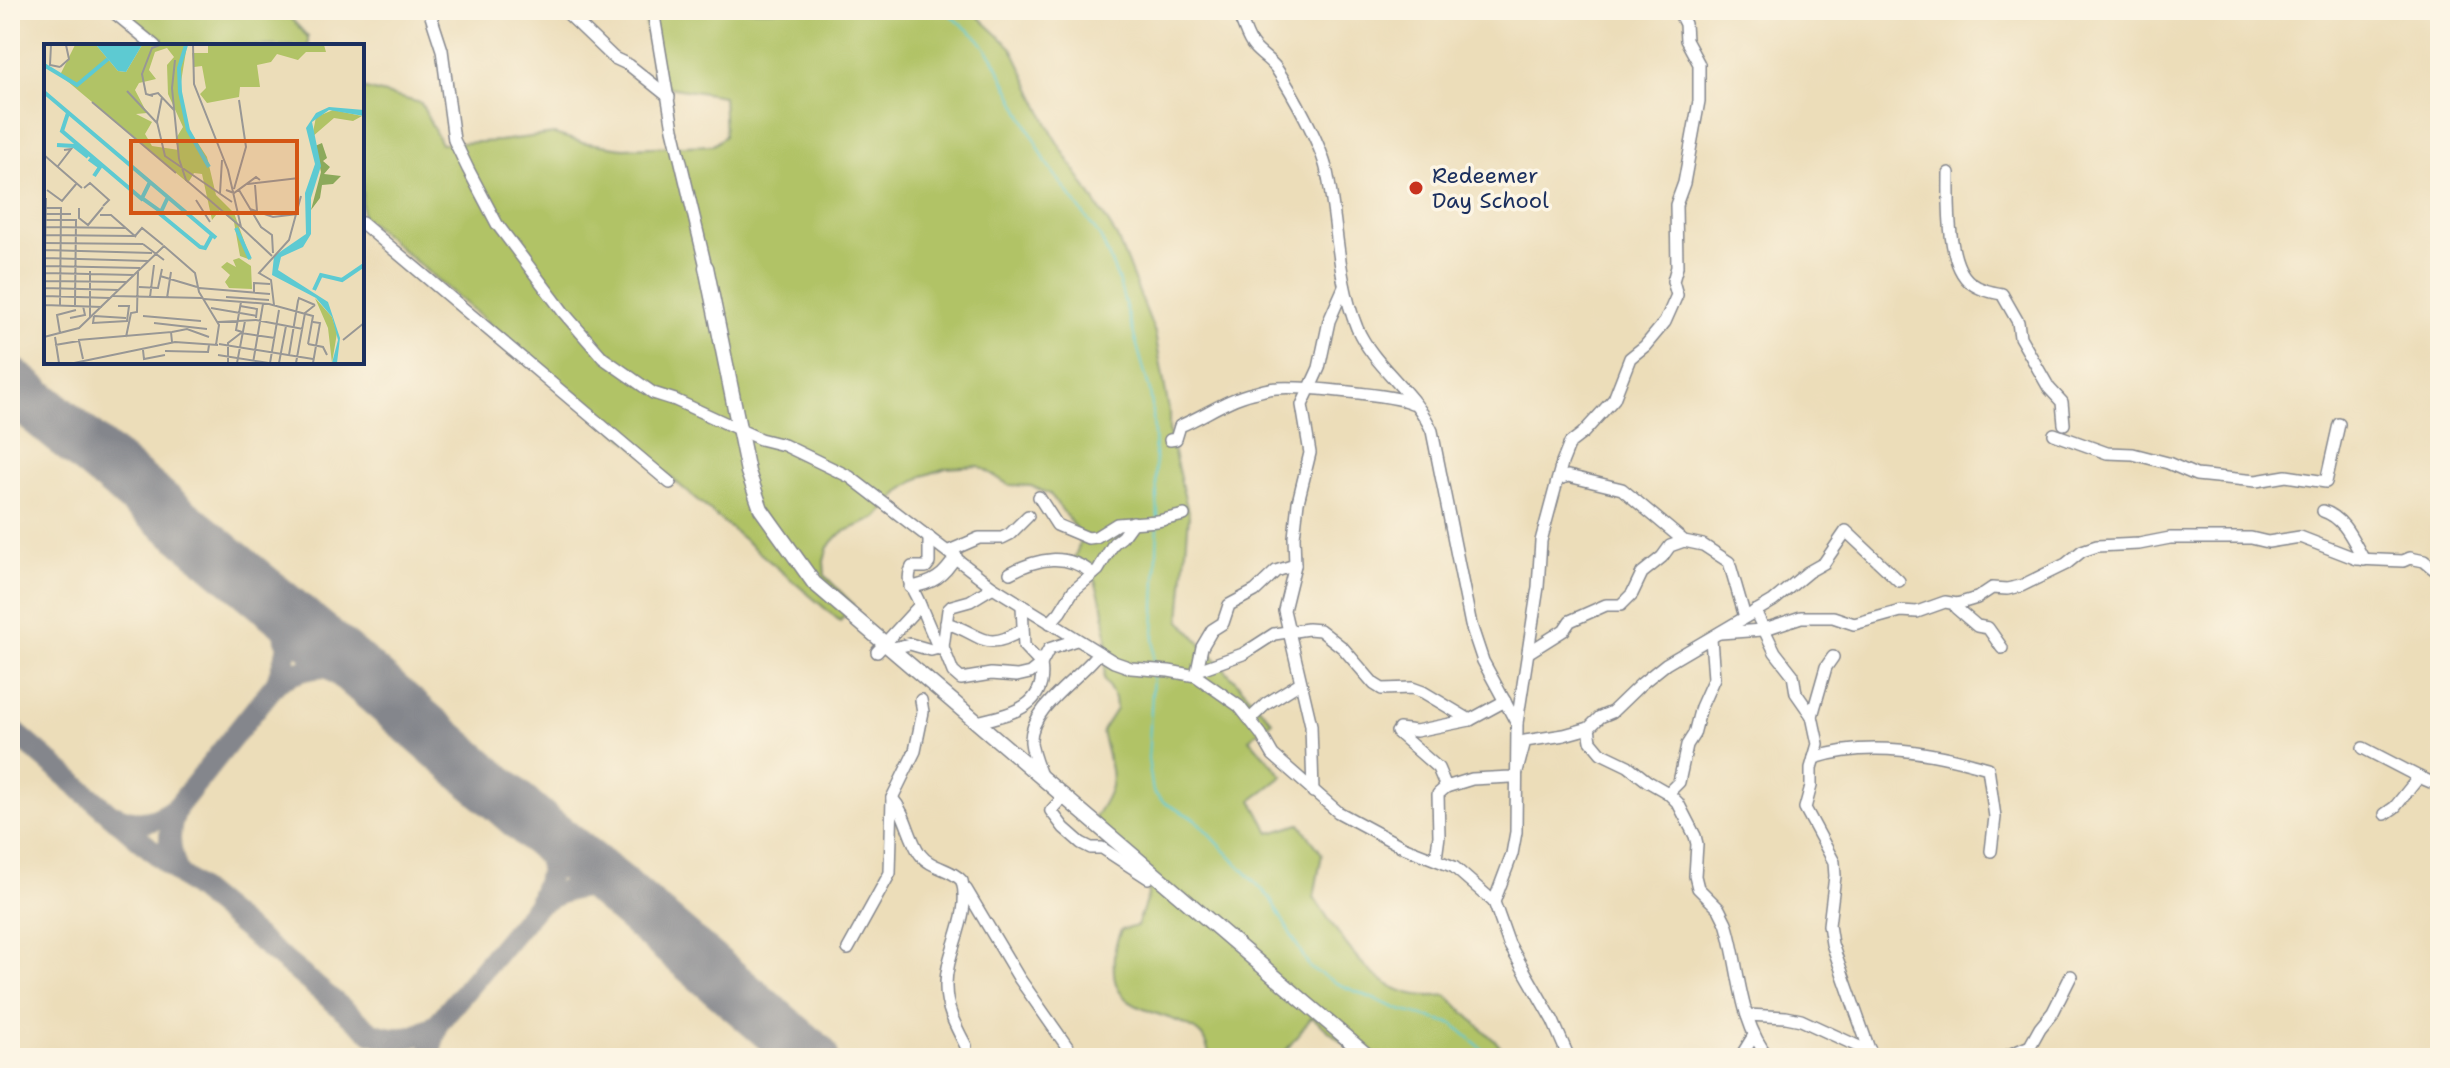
<svg xmlns="http://www.w3.org/2000/svg" width="2450" height="1068" viewBox="0 0 2450 1068" font-family="'Shantell Sans',sans-serif">
  <rect width="100%" height="100%" fill="#fcf5e5"/>
  <filter id="ink" filterUnits="userSpaceOnUse"><feTurbulence type="fractalNoise" baseFrequency=".0125" numOctaves="2"/><feDisplacementMap in="SourceGraphic" scale="16" xChannelSelector="R" yChannelSelector="G"/><feConvolveMatrix kernelMatrix="1 2 1 2 8 2 1 2 1" color-interpolation-filters="sRGB"/></filter>
  <filter id="wash" filterUnits="userSpaceOnUse"><feTurbulence type="fractalNoise" baseFrequency=".006" numOctaves="4" result="noise"/><feDisplacementMap in="SourceGraphic" scale="32" xChannelSelector="R" yChannelSelector="G"/><feGaussianBlur stdDeviation="1.8" result="paint"/><feColorMatrix in="noise" values="0 0 0 0 0 0 0 0 0 0 0 0 0 0 0 0 0 1.4 0 .05"/><feComposite in="paint" operator="in"/></filter>
  <g filter="url(#wash)">
    <rect width="100%" height="100%" fill="#ecddb9"/>
    <g fill="#b1c366" stroke="#667962" stroke-width="2">
      <polygon points="115,10 283,10 308,37 308,46 159,46"/>
      <path d="M644 10H971L1012 48 1054 137 1117 237 1155 333 1169 410V432L1189 516 1180 620 1272 721 1249 739 1283 776 1252 800 1270 833 1300 824 1322 854 1314 897C1347 946 1378 1005 1446 995L1513 1058H1361L1312 1017 1280 1058H1211C1208 1051 1206 1040 1201 1035 1176 1010 1116 1017 1114 973 1113 956 1114 946 1121 930L1137 926 1148 895 1146 874 1089 826C1121 780 1113 782 1102 731L1116 709 1115 698 1104 679 1107 638 1103 606 1094 578 1073 562 1082 537 1050 494 1031 486 1009 485 979 466 946 468 923 476 902 490 877 518 841 533 828 547 824 561 825 576 853 604 840 621 362 216V88L421 103 441 144 499 141 554 134 581 142 623 148 713 145 725 136 723 96 655 85Z"/>
    </g>
    <g fill="none" stroke-linecap="round" stroke-linejoin="round">
      <g stroke="#5dcad2" stroke-width="2">
        <polyline points="944,10 978,38 993,58 1047,164 1101,238 1118,279 1150,391 1153,414 1158,518"/>
        <polyline points="1153,666 1158,524"/>
        <polyline points="1153,676 1148,759 1153,792 1165,803 1195,819 1270,898 1310,968 1336,983 1400,1010 1453,1024 1493,1058"/>
      </g>
      <g stroke="#84868c" stroke-width="22">
        <path d="M274 604 281 617 288 648 277 682 177 807C167 832 168 848 178 873L372 1033C399 1042 416 1040 438 1023"/>
        <path d="M277 682C302 667 324 665 353 667"/>
        <polyline points="10,728 174,869"/>
        <path d="M116 816C140 827 157 822 177 807"/>
        <path d="M538 904C568 887 581 885 615 889"/>
        <polyline points="428,1058 438,1023 538,904 550,872 547,843 542,831"/>
      </g>
      <polyline stroke="#84868c" stroke-width="54" points="10,384 353,667 542,831 615,889 812,1058"/>
    </g>
  </g>
  <g filter="url(#ink)">
    <g fill="none" stroke-linecap="round" stroke-linejoin="round">
      <defs>
        <g id="minor">
          <polyline points="111,10 155,46"/>
          <polyline points="429,10 442,50 454,140 468,169 497,224 564,313 603,358 653,393 675,400 760,439 784,445 850,477 993,587 1114,662 1131,668 1169,671 1196,676 1239,706 1261,734 1273,755 1338,812 1403,847 1454,867 1494,902"/>
          <polyline points="564,10 614,58 629,65 669,97"/>
          <polyline points="653,10 673,129 706,267"/>
          <path d="M1235 10C1244 21 1245 37 1254 47 1261 55 1270 60 1276 68 1293 93 1321 144 1327 172 1338 224 1337 279 1357 328 1374 367 1415 392 1432 431L1471 625 1483 661 1517 724 1516 832 1512 854 1494 902 1509 944 1553 1021 1569 1058"/>
          <path d="M1949 173C1949 201 1946 265 1971 283 1980 290 1991 292 2002 294L2018 322 2020 337 2049 388 2062 402 2064 424"/>
          <polyline points="362,223 670,483"/>
          <polyline points="2054,434 2107,453 2133,454 2168,463 2196,475 2256,481 2286,476 2326,482 2339,424"/>
          <path d="M1170 440 1176 439 1180 426C1204 416 1227 399 1253 393 1261 391 1269 388 1277 388 1298 386 1396 395 1412 403"/>
          <polyline points="1559,479 1568,476 1622,489 1684,541 1703,545 1729,562 1745,617"/>
          <polyline points="1039,497 1057,525 1088,538 1096,537 1117,524 1158,521 1184,515"/>
          <path d="M2323 511C2345 518 2353 541 2364 560"/>
          <polyline points="949,551 979,538 1002,538 1010,534 1028,516"/>
          <path d="M1010 573C1038 558 1066 552 1093 574"/>
          <path d="M910 587C933 584 944 576 956 556"/>
          <polyline points="920,605 939,649"/>
          <polyline points="1956,608 1977,626 1988,628 2002,648"/>
          <polyline points="1755,611 1775,652 1793,675 1796,693 1812,716"/>
          <path d="M946 623C982 633 983 654 1022 630"/>
          <polyline points="1050,623 1060,612 1073,591 1098,570 1114,543 1122,537 1133,522"/>
          <polyline points="1720,633 1762,630 1801,617 1833,617 1854,624 1901,611 1917,612 1945,602 1957,604 1977,598 1992,588 2007,589 2021,586 2066,564 2082,551 2097,546 2139,544 2170,538 2251,538 2268,542 2300,537 2357,559 2403,561 2410,558 2424,561 2434,569 2440,568"/>
          <polyline points="943,647 953,672 961,679 991,674 1017,676 1030,673 1041,664 1049,649 1076,640"/>
          <polyline points="893,648 910,644 931,650 943,647 948,610 952,606 970,601 993,587"/>
          <path d="M877 652 920 605C915 590 904 583 912 567H926L929 563V537"/>
          <polyline points="1529,652 1564,630 1570,621 1606,605 1621,605 1632,594 1642,573 1662,557 1670,546 1684,541"/>
          <polyline points="1833,657 1826,667 1812,716 1818,744 1811,768 1811,786 1805,808 1834,862 1835,876 1829,925 1832,944 1869,1049"/>
          <polyline points="1198,670 1243,654 1274,634 1308,629 1320,630 1343,648 1374,684 1382,689 1412,688 1423,692 1470,720"/>
          <polyline points="1196,676 1202,647 1212,630 1223,623 1229,605 1255,591 1276,571 1295,565"/>
          <polyline points="1250,719 1266,704 1300,683"/>
          <path d="M977 722C1009 714 1048 708 1041 664L1024 646 1022 606"/>
          <polyline points="1517,723 1538,587 1541,541 1562,463 1570,443 1583,433 1614,399 1630,358 1645,346 1665,322 1677,295 1673,281 1677,267 1676,205 1684,183 1699,101 1699,64 1686,40 1685,24 1678,10"/>
          <path d="M1589 728 1591 741 1601 753 1628 766 1647 781 1668 793 1678 803 1695 836 1697 844 1695 876 1698 888 1719 909 1726 923C1740 967 1738 1021 1769 1058"/>
          <polyline points="1399,729 1416,731 1470,720 1505,701"/>
          <polyline points="1397,732 1438,768 1446,787 1472,779 1511,777 1516,775 1525,741 1564,735 1589,728 1600,717 1612,712 1641,684 1666,664 1773,601 1808,572 1824,563 1846,531 1899,581"/>
          <polyline points="2363,748 2419,777"/>
          <path d="M1814 758C1870 740 1933 752 1988 768L1995 817 1991 851"/>
          <path d="M1042 778C1038 767 1032 754 1031 742 1029 708 1079 679 1098 654"/>
          <polyline points="1313,792 1311,725 1284,610 1295,565 1294,537 1298,502 1310,453 1302,405 1319,368 1329,321 1344,287"/>
          <polyline points="1668,793 1679,782 1687,745 1694,734 1701,707 1714,678 1711,639"/>
          <path d="M892 798C907 815 908 837 920 854 931 869 951 868 962 881 972 917 945 951 946 987 946 1009 956 1027 966 1046"/>
          <polyline points="1060,801 1051,811 1064,828 1081,843 1091,848 1102,848 1148,878"/>
          <polyline points="2385,814 2395,807 2419,777 2440,786"/>
          <polyline points="1436,858 1439,836 1438,794 1446,787"/>
          <polyline points="966,889 1019,978 1075,1058"/>
          <polyline points="848,949 890,873 892,798 915,751 923,712 921,700"/>
          <polyline points="1747,1015 1786,1017 1801,1020 1866,1050 1869,1049 1876,1058"/>
          <polyline points="1740,1058 1754,1035"/>
          <polyline points="2002,1058 2030,1046 2040,1028 2053,1012 2071,976"/>
        </g>
        <polyline id="major" points="706,267 748,472 761,509 814,583 1370,1058"/>
      </defs>
      <use href="#minor" stroke="#84868c" stroke-width="14"/>
      <use href="#major" stroke="#84868c" stroke-width="17"/>
      <use href="#minor" stroke="#fff" stroke-width="11"/>
      <use href="#major" stroke="#fff" stroke-width="14"/>
    </g>
  </g>
  <circle fill="#c8321e" stroke="#fcf5e5" stroke-width="3" cx="1416" cy="188" r="8"/>
  <g text-anchor="middle" stroke-width="7" stroke-linejoin="round" paint-order="stroke">
    <g font-size="22" fill="#1b2f5e" stroke="#fcf5e5" text-anchor="start">
      <text x="1432" y="183">Redeemer<tspan x="1432" dy="25">Day School</tspan></text>
    </g>
  </g>
  <g transform="translate(44 44)">
    <rect width="320" height="320" fill="#ecddb9"/>
    <path d="M31 1H52L74 27 82 28 98 1H143L136 44 144 84 163 113 172 151 190 169 207 216 196 212 190 178 176 166 168 176 158 130 150 129 144 139 16 31ZM123 4 130 13 123 21 124 50 139 83 131 96 135 106 108 102 101 90 108 78 92 70 103 69 91 46 95 39 112 35 105 26 111 8ZM164 1H280L282 8H262L254 16 233 10 227 18 213 21 216 43H196L195 53 163 59 156 50 162 44 158 22 150 23 148 9H164ZM289 66 318 72 309 77 290 74 268 93 272 73ZM189 216 195 214 207 222 208 245 185 244 181 238 186 231 177 223 183 218 192 223ZM271 254 288 273 293 289 288 319 284 284Z" fill="#b1c366" fill-rule="evenodd"/>
    <path d="M278 99 283 114 279 117 286 123 280 130 297 132 289 140 278 141 276 154 267 166 277 128 271 102Z" fill="#8ca95b"/>
    <path d="M52 1H98L82 28 74 27ZM285 63 320 66V72L285 66 268 78 277 122 267 154V190L259 203 237 213 234 226 284 258 296 294 293 319H288L294 296 288 273 272 254 228 231 230 212 262 190 261 149 271 120 262 84 272 69Z" fill="#5dcad2"/>
    <path fill="none" stroke="#5dcad2" stroke-width="4" d="M142 1 135 24 136 48 144 86 165 123M0 21 33 41 64 15M0 48 172 194M24 69 18 87 99 156M13 101 30 102 44 113M45 115 56 123 50 132M106 138 98 154 116 167M124 153 116 170 156 203 161 204 168 191M192 184 206 215M270 246 277 231 298 236 320 221"/>
    <path fill="none" stroke="#989795" stroke-width="2" d="M7 1 6 21 16 23M149 1 150 40 184 126 197 183 228 212M131 16 128 44 135 115M16 23 25 15 22 1M83 47 113 79M106 51 114 49 130 66M109 52 102 50 98 30 108 4 116 1M118 53 113 78 121 112 188 158M48 58 132 129M0 111 38 144M135 115 142 136 197 183M14 122 27 105 20 106M204 140 255 134M211 141 213 167M40 144 46 139 65 156 59 162M190 145 202 103 195 56M3 146 18 157 33 139M182 146 190 149 212 133 216 136M195 146 217 183 228 191 229 209M176 149 178 116M152 156 166 178M1 164H17L16 261M35 164V174L44 181 59 163M206 165 229 173 254 170M0 170H27M56 171H67L92 193M1 176H32L31 261M1 183 82 184M1 191 90 192M91 192 98 184 119 201M0 199 99 200M99 200 120 216M1 206 108 209M1 214 104 217M1 222 96 224M46 227V273M1 229 90 231M116 232 153 243M0 237 82 238M95 243 114 244 118 225M0 244 75 246M155 244 226 250M210 248V239L226 240M0 252 66 254M69 252 158 254M106 253 110 221M182 253 225 256M123 254 127 228M160 255 225 260 269 272 264 300M197 258 192 286 198 288M0 261 58 263M230 261 227 236 215 229 245 196 257 152M196 262 213 265 212 274M167 264 213 272M0 268 2 154M50 272 49 279 83 277 85 262H74M50 272 82 274M99 272 157 277M26 274 41 271 39 262M174 278 212 276 259 285M269 278 276 279 269 319M110 279 163 285M128 288 143 285 165 293M16 289 13 271 32 266M0 293 35 284 120 202 151 229 155 248 175 281 172 301M11 293 15 319M82 293 87 269 93 268 94 228M34 296 127 288 128 298M299 296 320 279M175 300 269 315M264 300 279 303 283 311M11 301 35 297 39 315M99 306 100 315 121 311M121 307 164 308 165 301M174 311 225 319M245 311 254 257 255 254 271 261M30 319 131 298 174 301M184 319V299L197 289 231 294M193 319 201 277M209 319 219 260M226 319 235 266M235 319 242 282M252 319 261 269 271 261"/>
    <path fill="#d45514" fill-opacity="0.15" stroke="#d45514" stroke-width="4" d="M87 97H253V169H87Z"/>
    <rect width="320" height="320" fill="none" stroke="#1b2f5e" stroke-width="4"/>
  </g>
  <rect width="2450" height="1068" fill="none" stroke="#fcf5e5" stroke-width="40"/>
</svg>
